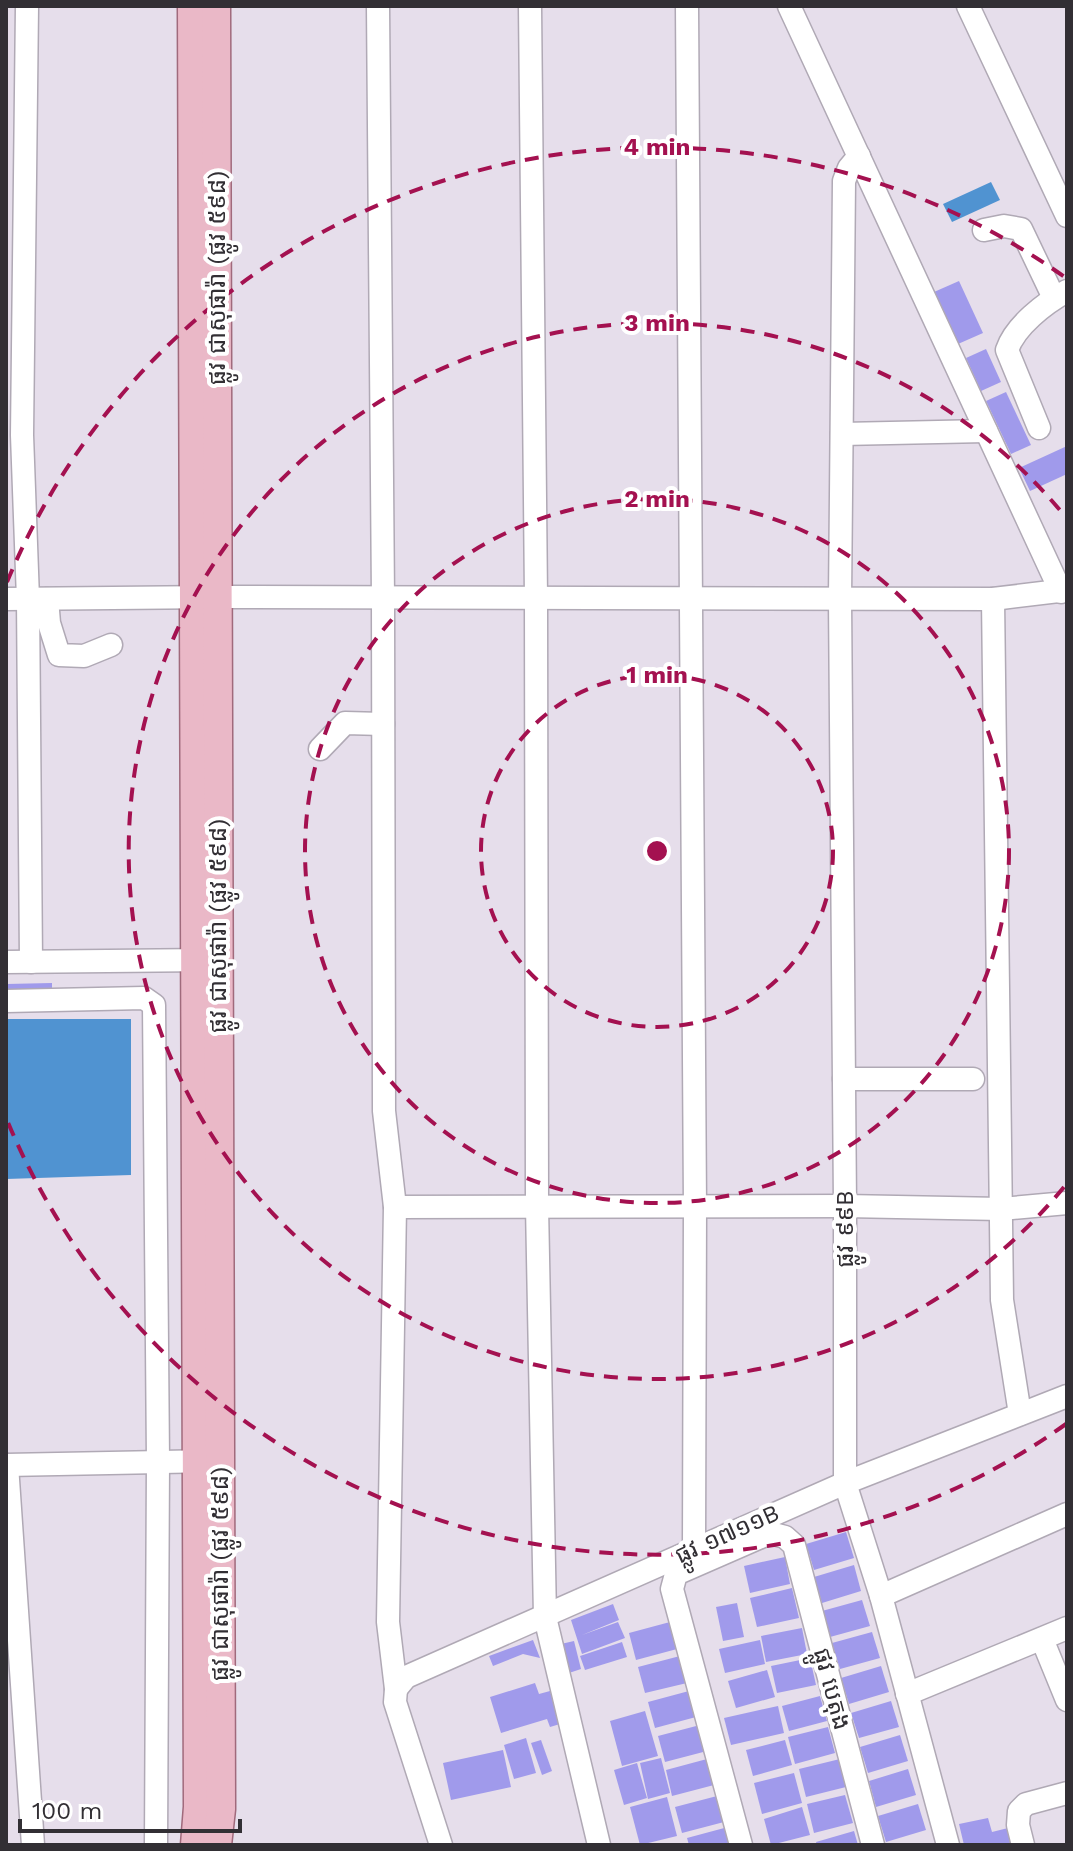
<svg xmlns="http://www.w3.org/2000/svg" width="1073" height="1851" viewBox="0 0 1073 1851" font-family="'Work Sans','Noto Sans Khmer',sans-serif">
  <rect width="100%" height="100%" fill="#e6deeb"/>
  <g fill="#5093d1">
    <polygon points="991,182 1000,200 952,222 943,204"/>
    <polygon points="6,1019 131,1019 131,1175 6,1179"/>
  </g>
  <g fill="#a09aeb">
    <polygon points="959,281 983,333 958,344 934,292"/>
    <polygon points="986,349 1001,382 981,391 966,358"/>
    <polygon points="1006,392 1031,445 1011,454 986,401"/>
    <polygon points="1067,446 1067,474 1030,491 1019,468"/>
    <polygon points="52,983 52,997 6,998 6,984"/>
    <polygon points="846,1532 854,1558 814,1570 806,1544"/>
    <polygon points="785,1557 790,1584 750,1593 744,1566"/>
    <polygon points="854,1565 861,1591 822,1603 814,1577"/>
    <polygon points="792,1588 799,1618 757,1627 750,1598"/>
    <polygon points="862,1600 870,1626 830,1637 822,1611"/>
    <polygon points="737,1603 744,1637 723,1641 716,1607"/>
    <polygon points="613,1604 619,1620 582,1635 618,1622 625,1638 582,1654 571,1620"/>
    <polygon points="670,1622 677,1649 636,1660 629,1633"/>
    <polygon points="802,1628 807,1654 766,1662 761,1636"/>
    <polygon points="872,1632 880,1658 840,1669 832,1643"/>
    <polygon points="533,1640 540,1658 523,1654 493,1666 489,1656"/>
    <polygon points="760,1640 765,1664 725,1673 719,1649"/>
    <polygon points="574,1641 581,1669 569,1673 561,1644"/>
    <polygon points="622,1642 627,1657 585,1670 580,1656"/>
    <polygon points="680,1656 687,1683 645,1693 638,1667"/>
    <polygon points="810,1658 816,1685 777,1693 771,1666"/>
    <polygon points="881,1666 889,1692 849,1704 841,1678"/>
    <polygon points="767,1670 775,1697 736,1708 728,1681"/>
    <polygon points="535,1683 539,1694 550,1691 560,1724 550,1727 547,1719 501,1733 490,1697"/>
    <polygon points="689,1691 696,1717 655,1728 648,1702"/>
    <polygon points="820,1696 827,1721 789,1731 782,1706"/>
    <polygon points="891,1701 899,1727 859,1738 851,1713"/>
    <polygon points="778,1706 784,1733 731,1745 724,1718"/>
    <polygon points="645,1711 658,1756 622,1766 610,1721"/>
    <polygon points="700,1725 707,1751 665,1762 658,1736"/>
    <polygon points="828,1727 835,1753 795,1764 788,1737"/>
    <polygon points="900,1735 908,1761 868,1773 860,1747"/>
    <polygon points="526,1738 536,1773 514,1779 504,1745"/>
    <polygon points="541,1740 552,1771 542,1775 531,1743"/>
    <polygon points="785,1740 792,1765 753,1776 746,1750"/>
    <polygon points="503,1750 511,1787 451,1800 443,1763"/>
    <polygon points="661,1758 670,1793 648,1799 640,1763"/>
    <polygon points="707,1759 714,1785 672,1796 666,1770"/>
    <polygon points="840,1759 846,1787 806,1797 799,1769"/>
    <polygon points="637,1763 647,1798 624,1805 614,1770"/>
    <polygon points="908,1769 916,1795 876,1807 869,1781"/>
    <polygon points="794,1773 802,1803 762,1814 754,1783"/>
    <polygon points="845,1795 853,1823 814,1833 807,1804"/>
    <polygon points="717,1796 724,1822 682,1833 675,1807"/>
    <polygon points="667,1797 677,1836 640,1845 630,1807"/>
    <polygon points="918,1804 926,1830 886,1842 878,1816"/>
    <polygon points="802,1807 810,1835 771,1845 764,1819"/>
    <polygon points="988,1818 992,1832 1008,1828 1012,1845 964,1845 959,1824"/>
    <polygon points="728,1827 733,1845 689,1845 687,1838"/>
    <polygon points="854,1831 858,1845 817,1845 816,1842"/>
  </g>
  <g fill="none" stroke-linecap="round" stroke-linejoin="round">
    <defs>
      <g id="minor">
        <polyline points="27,6 22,435 28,599 31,962"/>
        <polyline points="378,6 383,599 384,1111 395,1207 388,1622 396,1689 395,1702 441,1845"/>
        <polyline points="530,6 536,598 537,1206 545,1617 599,1845"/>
        <polyline points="687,6 695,1207 694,1548"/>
        <polyline points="789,6 1061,592"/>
        <polyline points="968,6 1067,216"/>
        <polyline points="859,156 849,168 844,181 840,599 845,1206 845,1483 881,1596 948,1845"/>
        <polyline points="984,230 1004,226 1021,229 1054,298"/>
        <path d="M1039 428 1007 350C1015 326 1045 303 1067 291"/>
        <polyline points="842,434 986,431"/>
        <polyline points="6,599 218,597 993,599 1067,590"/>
        <polyline points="47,599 49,623 59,655 84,656 111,645"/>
        <polyline points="993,599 1002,1300 1020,1414"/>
        <polyline points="320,749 345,723 383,724"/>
        <polyline points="6,962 209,960"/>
        <polyline points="6,1001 144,998 154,1005 158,1461 156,1845"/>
        <polyline points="844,1079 973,1079"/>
        <polyline points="395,1207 845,1206 1001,1209 1067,1203"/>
        <polyline points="6,1465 213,1461"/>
        <polyline points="7,1465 33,1845"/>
        <polyline points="881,1596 1067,1514"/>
        <polyline points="1042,1639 1067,1700"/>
        <polyline points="396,1689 406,1677 845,1483 1067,1396"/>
        <polyline points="907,1694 1067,1628"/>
        <polyline points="741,1845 672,1589 676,1574 770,1533 785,1537 794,1545 873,1845"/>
        <polyline points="1023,1845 1018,1825 1019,1811 1026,1804 1067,1793"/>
      </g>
      <g id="major">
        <polyline points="192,6 198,1807 195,1845"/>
        <polyline points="216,6 221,1809 217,1845"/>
      </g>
    </defs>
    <use href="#minor" stroke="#b0a9b5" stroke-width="25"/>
    <use href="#major" stroke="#a06a7c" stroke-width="31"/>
    <use href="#minor" stroke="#fff" stroke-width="22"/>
    <use href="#major" stroke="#eab8c7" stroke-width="28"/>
  </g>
  <g fill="none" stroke="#a41150" stroke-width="4" stroke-dasharray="14 10">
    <circle cx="657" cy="851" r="176"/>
    <circle cx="657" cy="851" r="352"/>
    <path d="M1064 1187A528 528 0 1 1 1064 515"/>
    <path d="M1066 1424A704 704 0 0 1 7 1120M7 582A704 704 0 0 1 1066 278"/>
  </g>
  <g text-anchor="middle" stroke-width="8" stroke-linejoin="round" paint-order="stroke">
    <g font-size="24" fill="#322f34" stroke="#fff">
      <text transform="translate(217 278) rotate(-90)" y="8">ផ្លូវ ជាសុផារ៉ា (ផ្លូវ ៥៩៨)</text>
      <text transform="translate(218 926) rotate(-90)" y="8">ផ្លូវ ជាសុផារ៉ា (ផ្លូវ ៥៩៨)</text>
      <text transform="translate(845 1229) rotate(-90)" y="8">ផ្លូវ ៩៩B</text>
      <text transform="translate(727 1534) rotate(-24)" y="8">ផ្លូវ ១៧១១B</text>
      <text transform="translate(220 1574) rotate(-90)" y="8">ផ្លូវ ជាសុផារ៉ា (ផ្លូវ ៥៩៨)</text>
      <text transform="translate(832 1689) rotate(75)" y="8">ផ្លូវ បេតុង</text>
    </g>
  </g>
  <circle cx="657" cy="851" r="12" fill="#a41150" stroke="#fff" stroke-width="4"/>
  <g font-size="24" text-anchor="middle" font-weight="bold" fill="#a41150" stroke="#fff" stroke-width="8" stroke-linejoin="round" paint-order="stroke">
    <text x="657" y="155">4 min</text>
    <text x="657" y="331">3 min</text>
    <text x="657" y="507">2 min</text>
    <text x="657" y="683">1 min</text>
  </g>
  <rect width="1073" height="1851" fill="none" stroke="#322f34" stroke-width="16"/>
  <path d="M20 1819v12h220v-12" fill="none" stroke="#322f34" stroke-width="4"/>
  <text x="32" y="1819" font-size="24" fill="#322f34" stroke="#ffffff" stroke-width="6" paint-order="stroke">100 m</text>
</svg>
